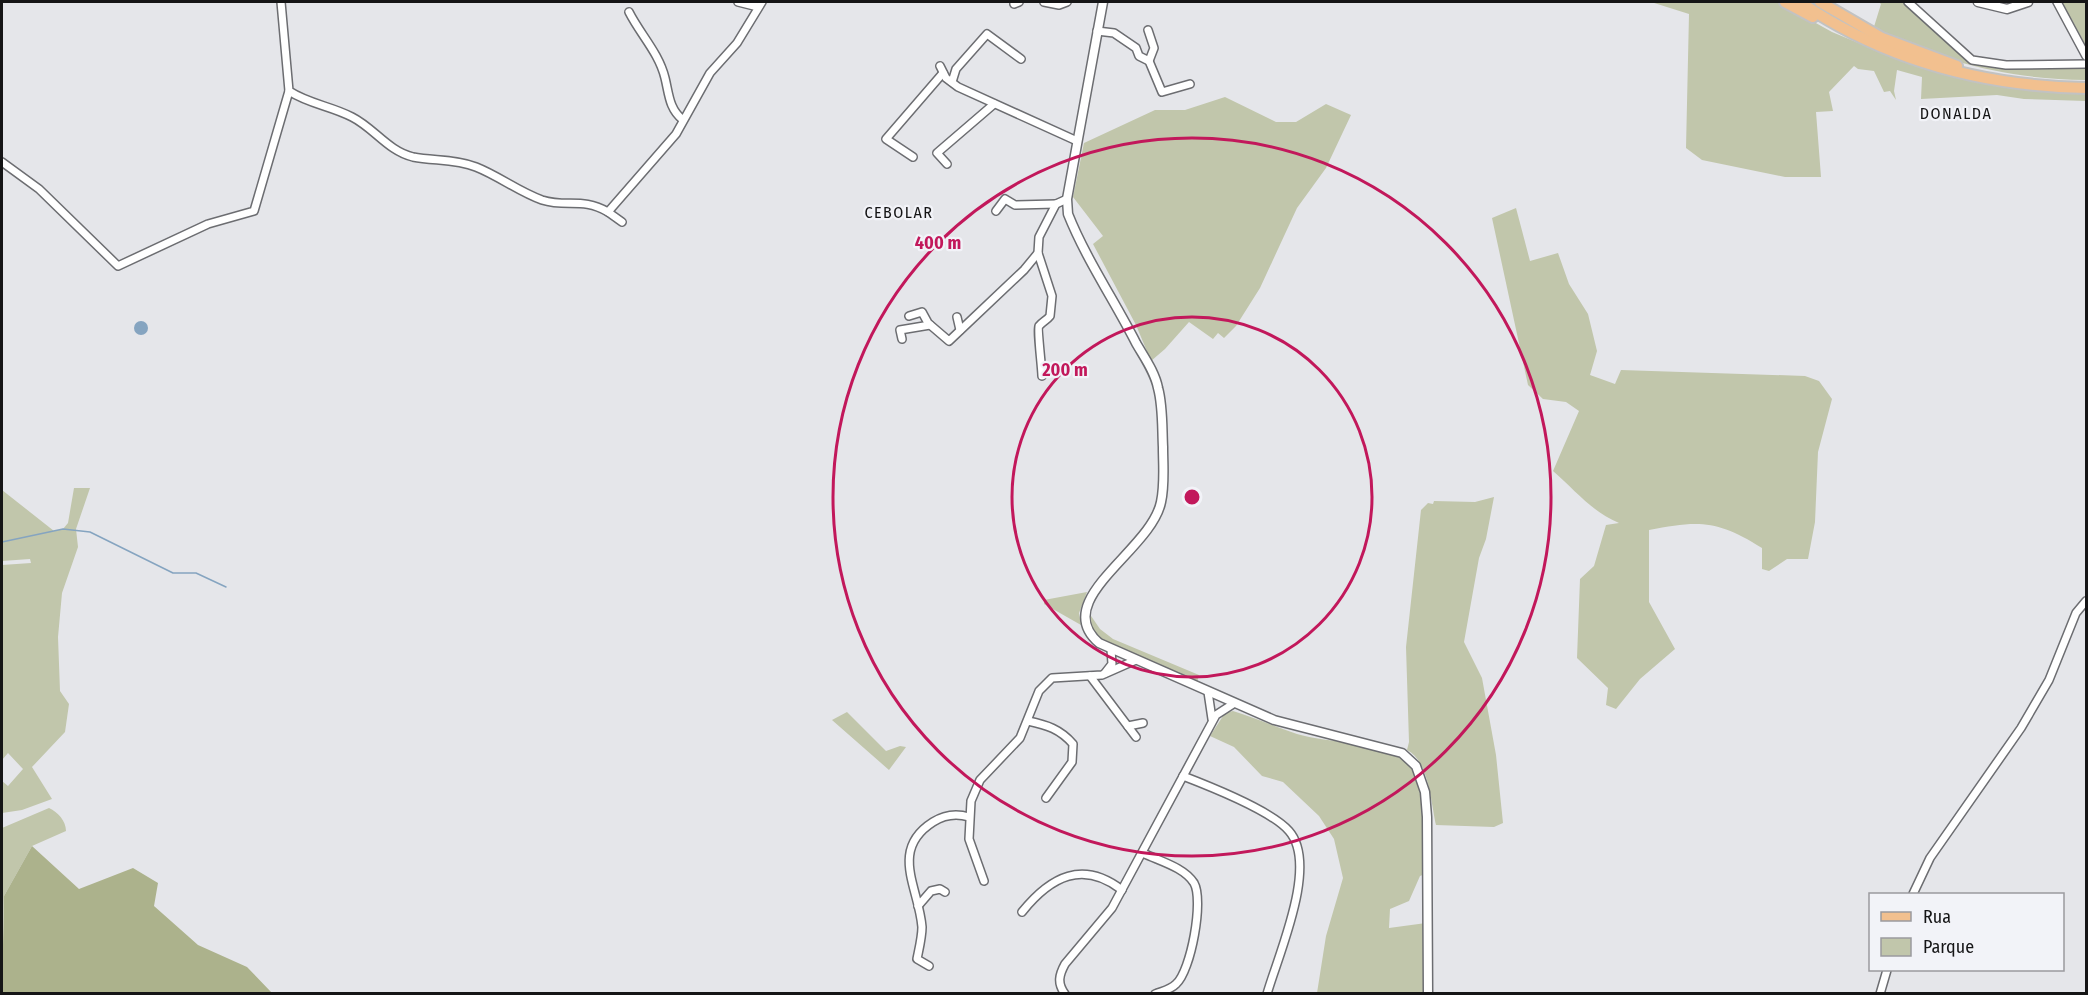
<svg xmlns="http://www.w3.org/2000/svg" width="2088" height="995" viewBox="0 0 2088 995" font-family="'Fira Sans Condensed',sans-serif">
  <rect width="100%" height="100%" fill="#e5e6ea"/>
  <g fill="#c1c6ab">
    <polygon points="1651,2 1778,2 1832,32 1902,61 1993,84 2086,93 2086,101 2024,99 1997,95 1921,99 1922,77 1897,70 1894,91 1896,100 1890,91 1884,92 1874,71 1858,69 1854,66 1829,92 1833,111 1816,112 1821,177 1785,177 1702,160 1686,148 1689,14"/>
    <path d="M1879 2H1906L1971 62 2005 67H2086V80C2005 79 1947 62 1873 30L1881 4Z"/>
    <polygon points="2062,2 2086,2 2086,46"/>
    <polygon points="1225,97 1276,122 1296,122 1326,104 1351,115 1326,168 1297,208 1260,288 1236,326 1224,338 1218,333 1213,339 1189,322 1165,349 1151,361 1136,325 1093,244 1103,236 1073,197 1084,143 1155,110 1185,110"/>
    <path d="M1516 208 1530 261 1558 253 1569 284 1588 314 1597 351 1590 375 1615 384 1621 370 1805 376 1819 381 1832 399 1818 452 1815 522 1808 559H1787L1769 571 1762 569V548C1718 520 1699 520 1649 530V602L1675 649 1640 679 1616 709 1606 705 1608 688 1577 658 1580 579 1594 566 1606 525 1619 523C1592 512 1575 490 1553 471L1579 411 1566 402 1543 399 1528 385 1492 218Z"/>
    <polygon points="74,488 90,488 76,529 78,547 62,593 58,637 60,691 69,704 65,732 32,767 52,799 22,810 2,813 2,781 8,786 23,769 8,753 2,760 2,565 31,563 30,559 2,561 2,490 54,531 63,529 68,523"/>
    <path d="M1494 497 1486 539 1479 558 1464 642 1482 678 1496 755 1503 823 1494 827 1436 825C1431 803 1429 761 1407 750L1409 742 1406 647 1421 510 1428 503 1433 504 1434 501 1475 502Z"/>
    <polygon points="1087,592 1079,613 1081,625 1044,604 1044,600"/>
    <polygon points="1089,613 1100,629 1113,639 1199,675 1197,683 1111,648 1094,636"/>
    <path d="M1233 711C1255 718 1276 727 1297 734 1327 743 1391 743 1411 766 1430 787 1425 847 1425 874L1420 876 1409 901 1390 909 1389 928 1426 923 1424 993H1317L1326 936 1343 878 1334 839 1319 816 1283 782 1262 776 1234 747 1210 736 1225 713Z"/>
    <polygon points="847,712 886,751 900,746 906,747 889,770 832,720"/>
    <path d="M49 808C58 812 66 821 66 831L32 846 4 896 2 961V828Z"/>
  </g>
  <polygon fill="#acb28c" points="32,846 79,889 133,868 158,883 154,906 198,945 247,967 272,993 2,993 4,896"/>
  <circle fill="#85a4c0" cx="141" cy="328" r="7"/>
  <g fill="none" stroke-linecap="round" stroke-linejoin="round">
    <polyline stroke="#85a4c0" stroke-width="1.5" points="2,542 63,529 90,532 173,573 196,573 226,587"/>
    <defs>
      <g id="minor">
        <path d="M281 2 289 91C309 104 331 106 352 117 374 128 388 151 413 157 434 161 456 159 476 167 499 176 519 192 542 200 567 208 582 197 608 212"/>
        <polyline points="738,2 758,7"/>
        <polyline points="1044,2 1059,5 1067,2"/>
        <polyline points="1908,2 1972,60 2006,65 2086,64"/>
        <polyline points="2057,2 2086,56"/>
        <polyline points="1014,4 1019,2"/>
        <path d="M629 12C640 34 659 53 665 78 669 94 669 109 683 120"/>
        <polyline points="1148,30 1154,48 1149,61"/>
        <polyline points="1097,31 1114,33 1136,48 1139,56 1149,61 1162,92 1190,84"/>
        <polyline points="940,66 946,78 958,87 1077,141"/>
        <polyline points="952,82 956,69 987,34 1021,59"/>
        <polyline points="913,157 886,139 943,73"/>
        <polyline points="2,162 39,189 118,266 208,224 254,211 289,91"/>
        <polyline points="947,164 937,153 994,104"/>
        <polyline points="996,211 1005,199 1015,205 1056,204"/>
        <polyline points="622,222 608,212 676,134 710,73 737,43 762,2"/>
        <path d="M1038 253 1052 296 1050 316C1047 320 1042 322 1039 326 1037 329 1042 368 1042 376"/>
        <polyline points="909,316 922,312 928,323 949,341 1024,270 1038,253 1039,237 1056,204 1067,199"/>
        <polyline points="957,317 960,330"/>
        <polyline points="902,339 900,330 930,325"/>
        <polyline points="1105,673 1112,664 1111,649"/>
        <polyline points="1090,676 1136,737"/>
        <polyline points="1208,692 1212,719"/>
        <path d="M1028 721C1047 725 1060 729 1073 744L1072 762 1046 798"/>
        <polyline points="1128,726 1143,723"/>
        <path d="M1183 776C1209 786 1271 810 1289 831 1319 865 1278 955 1267 994"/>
        <path d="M1143 853C1159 861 1184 867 1194 883 1204 900 1191 971 1176 984 1170 990 1162 991 1155 994"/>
        <polyline points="984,881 969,839 971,801 980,780 1020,738 1039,691 1052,678 1102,675 1136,660"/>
        <polyline points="1913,894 1930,858 2021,728 2049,680 2076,613 2086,601"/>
        <polyline points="918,906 931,891 940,889 945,892"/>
        <path d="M1022 912C1051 876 1083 860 1122 890"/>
        <path d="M929 966 917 959C919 949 922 937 922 927 919 888 889 850 933 822 944 815 956 813 969 817"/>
        <path d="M1065 994C1057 983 1059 975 1065 964L1112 908 1216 715 1233 704"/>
        <polyline points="1880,994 1887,970"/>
      </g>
      <g id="tertiary">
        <path d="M1103 2 1067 199 1068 214C1086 259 1114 300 1136 343 1144 357 1155 372 1158 388 1163 406 1162 428 1163 447 1163 465 1165 484 1161 502 1151 551 1049 600 1099 643L1274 720 1402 753 1416 766 1425 792 1427 817 1428 994"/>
        <polyline points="1978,2 2007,9 2028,2"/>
      </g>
      <g id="primary">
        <polyline points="1785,2 1813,17"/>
        <path d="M1800 2C1885 60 1984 86 2086 88"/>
        <polyline points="1820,2 1882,38 1957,66"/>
      </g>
    </defs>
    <use href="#minor" stroke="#6c6d71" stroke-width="10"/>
    <use href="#tertiary" stroke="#6c6d71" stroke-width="11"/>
    <use href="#primary" stroke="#c2c2c2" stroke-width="14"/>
    <use href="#minor" stroke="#fff" stroke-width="7"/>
    <use href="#tertiary" stroke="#fff" stroke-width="8"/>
    <use href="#primary" stroke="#f2c08f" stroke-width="10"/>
  </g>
  <g fill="none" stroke="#c2185b" stroke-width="3">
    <circle cx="1192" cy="497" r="180"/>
    <circle cx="1192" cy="497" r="359"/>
  </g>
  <g text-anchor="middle" stroke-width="4.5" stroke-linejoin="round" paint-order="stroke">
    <g font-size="16" letter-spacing="1.5" fill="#151516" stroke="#f2f3f8">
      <text x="1956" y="119">DONALDA</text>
      <text x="899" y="218">CEBOLAR</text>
    </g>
  </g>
  <circle cx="1192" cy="497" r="9" fill="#c2185b" stroke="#f2f3f8" stroke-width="3"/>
  <g font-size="18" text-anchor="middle" font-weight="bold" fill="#c2185b" stroke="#f2f3f8" stroke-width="4.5" stroke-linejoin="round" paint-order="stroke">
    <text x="938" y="249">400 m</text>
    <text x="1065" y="376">200 m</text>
  </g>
  <rect width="2088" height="995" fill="none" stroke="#151516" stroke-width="6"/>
  <rect x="1869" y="893" width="195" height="78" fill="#f2f3f8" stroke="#9a9a9e" stroke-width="1.5"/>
  <rect x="1881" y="912" width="30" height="9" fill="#f2c08f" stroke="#9a9a9e" stroke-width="1.5"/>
  <text x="1923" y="923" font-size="18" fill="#151516">Rua</text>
  <rect x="1881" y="938" width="30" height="18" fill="#c1c6ab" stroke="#9a9a9e" stroke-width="1.5"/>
  <text x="1923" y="953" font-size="18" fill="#151516">Parque</text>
</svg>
